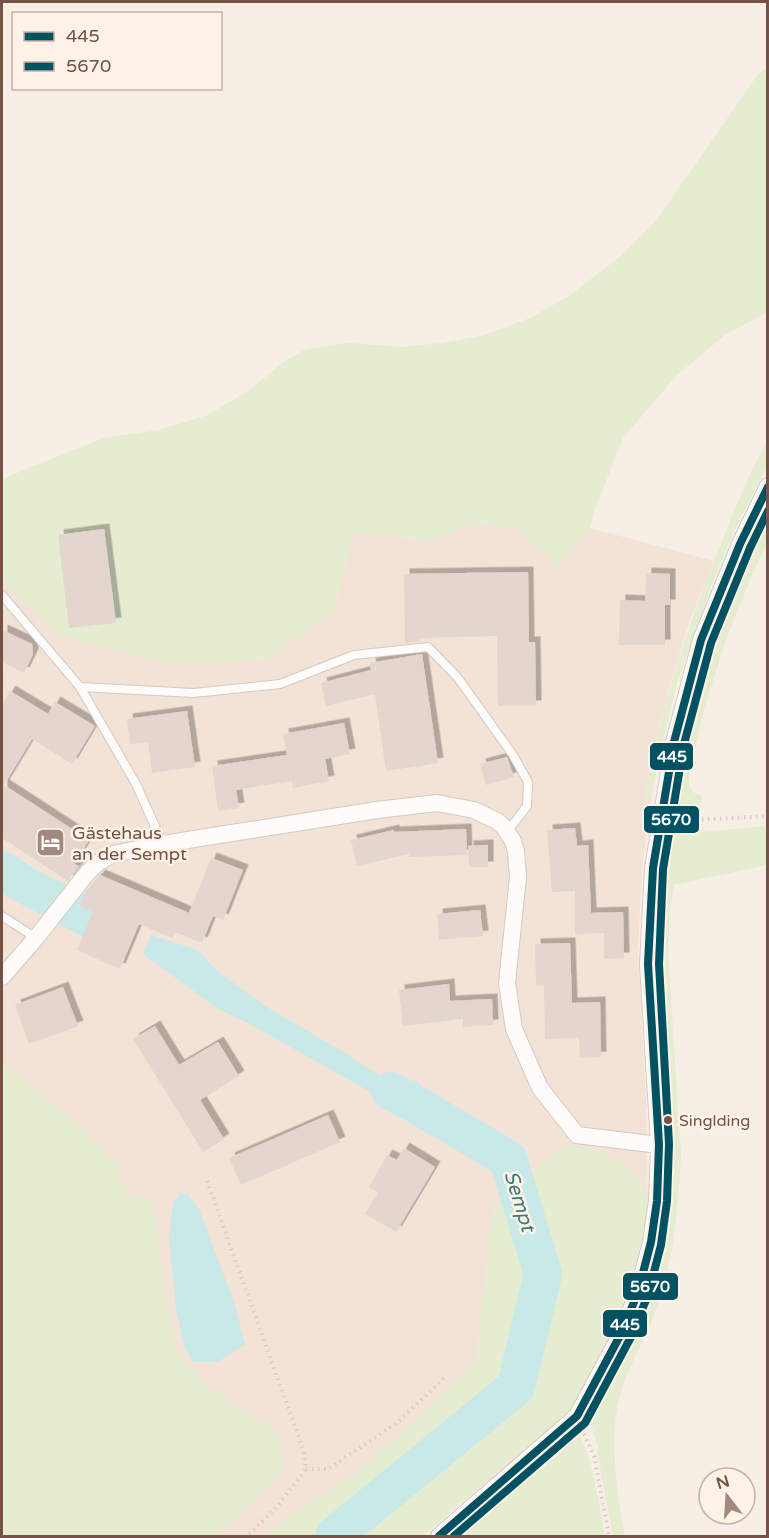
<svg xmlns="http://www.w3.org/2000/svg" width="769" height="1538" viewBox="0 0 769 1538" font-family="'Varela Round',sans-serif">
  <defs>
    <filter id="shadow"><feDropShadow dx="5.5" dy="-5.5" stdDeviation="0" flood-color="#0004"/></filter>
  </defs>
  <rect width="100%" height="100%" fill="#f7eee6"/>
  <polygon fill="#f3e3d6" points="479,522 520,530 557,566 590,528 714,561 690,620 671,681 654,746 644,800 652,794 642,870 638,952 646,1098 648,1203 640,1182 622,1161 591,1149 564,1146 493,1206 476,1363 359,1471 262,1536 204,1536 2,1138 2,581 62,636 172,664 268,659 335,609 354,531 430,541"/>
  <g fill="#e5ecd0">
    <polygon points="767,68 767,312 725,335 677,375 623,438 595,509 590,528 557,566 520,530 479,522 431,541 354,531 335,609 268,659 172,664 62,636 2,581 2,479 104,438 159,430 208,415 248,391 284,362 304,350 348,343 402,347 442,343 485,335 530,318 569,296 622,255 656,221 756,77"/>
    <path d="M767 442V466L733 534 715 576 676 686 656 772 652 794 644 802C658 715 685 632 718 551 733 515 747 476 767 442Z"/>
    <path d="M767 508V543L752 575 725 642 703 713 689 776C688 787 691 793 702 796L699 818C686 818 679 816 671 804 688 701 722 603 767 508Z"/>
    <path d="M767 826V865L674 885 671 904 668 952 681 1155C678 1207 674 1263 655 1312 643 1344 623 1375 617 1409 610 1446 618 1500 625 1536H613L597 1451 599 1450 590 1422 592 1413 589 1410 637 1323 648 1293 664 1229 669 1169 673 1155 669 1148 660 1018 657 939 665 849 674 836 680 834Z"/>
    <polygon points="2,1063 83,1129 116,1164 126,1193 153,1202 163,1279 177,1352 210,1388 277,1432 285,1465 258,1499 214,1536 2,1536"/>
    <polygon points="564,1146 591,1149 622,1161 637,1176 644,1189 648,1203 644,1234 624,1310 573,1408 423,1536 262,1536 359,1471 476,1363 493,1206"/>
    <path d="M579 1435C594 1458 599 1508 605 1536H456L504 1498 551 1456 564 1440Z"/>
  </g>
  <g fill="#c8e9e7">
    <polygon points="151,935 198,950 217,971 267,1007 345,1053 384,1079 418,1081 441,1128 426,1131 402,1110 252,1025 217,1008 143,954"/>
    <polygon points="181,1193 188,1195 199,1209 235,1305 245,1344 218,1362 193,1362 185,1348 176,1309 169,1237 173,1202"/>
  </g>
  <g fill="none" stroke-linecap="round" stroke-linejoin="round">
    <g stroke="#c8e9e7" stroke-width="38">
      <polyline points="2,870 23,884 90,919"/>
      <polyline points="334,1536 516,1387 543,1274 508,1159 410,1101 390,1091"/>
    </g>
  </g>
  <g fill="#e3d6ce" filter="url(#shadow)">
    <polygon points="104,529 116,623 69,628 58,535"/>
    <polygon points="528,572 529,642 535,642 536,706 498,706 497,636 419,638 420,641 405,643 404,574"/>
    <polygon points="646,573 670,574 670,605 665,605 665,645 619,645 620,600 645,601"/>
    <polygon points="2,630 32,644 33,654 24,673 2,662"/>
    <polygon points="422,654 438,763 386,771 375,694 326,706 321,683 371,670 370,663"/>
    <polygon points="10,691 48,714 55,702 95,726 72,764 32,739 4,785 89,840 74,864 79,866 68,881 2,838 2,705"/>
    <polygon points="187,711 195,767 152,773 148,742 130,744 127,719"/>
    <polygon points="344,723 350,754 325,759 329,781 293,788 292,781 236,790 239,808 218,811 212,766 287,755 283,734"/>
    <polygon points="507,757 514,777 486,785 480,764"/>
    <polygon points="575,828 577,846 588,845 591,913 623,912 624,958 604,959 604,933 575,934 575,891 552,892 547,830"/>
    <polygon points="466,829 467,855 409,857 409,854 357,866 351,840 394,830 394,832"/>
    <polygon points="488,845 488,867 469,867 468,846"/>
    <polygon points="211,858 243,870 223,920 213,916 202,943 175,932 172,938 139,924 120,969 77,950 93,912 80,906 85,892 100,875 189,913"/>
    <polygon points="480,910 483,936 439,940 437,914"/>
    <polygon points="570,943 572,1003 600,1002 601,1057 580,1058 579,1038 545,1039 544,986 536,986 535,944"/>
    <polygon points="449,984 450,1001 492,999 493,1025 463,1027 463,1019 403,1026 399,990"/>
    <polygon points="63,987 78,1026 29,1044 15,1005"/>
    <polygon points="155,1026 179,1065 218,1042 239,1076 200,1100 224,1139 203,1152 133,1039"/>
    <polygon points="328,1115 340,1142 241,1185 229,1158"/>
    <polygon points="404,1148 435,1167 396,1232 365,1214 378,1193 369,1187 387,1155 397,1160"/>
  </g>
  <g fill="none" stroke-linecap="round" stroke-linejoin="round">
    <defs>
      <g id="service">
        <polyline points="2,595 80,687 136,784 163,844"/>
        <polyline points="80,687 194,693 280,684 354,655 428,647 458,678 513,755 528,782 527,806 507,832"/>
        <polyline points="2,916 36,938"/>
      </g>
      <g id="minor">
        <polyline points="2,977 36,938 88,872 99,862 113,854 163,844 377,810 437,803 474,810 497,821 503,826 513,841 516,851 518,877 507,983 514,1029 540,1088 577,1135 659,1145"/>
        <polyline points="439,1536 577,1416 622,1332 638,1292 651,1242 657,1201 659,1145 648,964 653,868 674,742 701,640 740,544 768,486"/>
      </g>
    </defs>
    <use href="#service" stroke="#d6c9c2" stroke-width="10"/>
    <use href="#minor" stroke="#d6c9c2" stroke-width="18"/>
    <g stroke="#d8ccc8" stroke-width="4" stroke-dasharray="1.5 4.5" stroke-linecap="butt">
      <polyline points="678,821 768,816"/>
      <polyline points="207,1181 304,1452 306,1469 275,1509 247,1536"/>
      <polyline points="584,1434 594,1456 609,1536"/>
      <polyline points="306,1469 328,1469 398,1422 444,1378"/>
    </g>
    <use href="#service" stroke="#fefcfb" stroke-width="8"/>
    <use href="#minor" stroke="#fefcfb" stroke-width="16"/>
    <defs>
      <polyline id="bus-1" points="439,1536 577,1416 622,1332 638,1292 651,1242 657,1201 659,1145 648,964 653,868 674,742 701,640 740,544 768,487"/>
      <polyline id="bus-2" points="454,1536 585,1423 631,1337 648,1295 661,1245 667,1201 669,1144 659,964 663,869 684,744 711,643 750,548 768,511"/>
    </defs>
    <use href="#bus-1" stroke="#fff3e7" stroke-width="12"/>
    <use href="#bus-2" stroke="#fff3e7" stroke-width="12"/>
    <use href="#bus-1" stroke="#005262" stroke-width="8"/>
    <use href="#bus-2" stroke="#005262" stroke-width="8"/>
  </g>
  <defs>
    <symbol id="hotel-square" viewBox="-11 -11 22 22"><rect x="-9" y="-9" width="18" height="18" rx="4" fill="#a2887e" stroke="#fff3e7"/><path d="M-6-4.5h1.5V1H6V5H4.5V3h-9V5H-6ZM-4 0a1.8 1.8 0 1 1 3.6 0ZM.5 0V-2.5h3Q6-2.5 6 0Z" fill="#fff"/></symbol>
  </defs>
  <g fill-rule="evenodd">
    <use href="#hotel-square" x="34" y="826" width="33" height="33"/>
  </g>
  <circle fill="#755146" stroke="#fff3e7" stroke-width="2" cx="668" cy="1120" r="5"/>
  <g text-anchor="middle" stroke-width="5" stroke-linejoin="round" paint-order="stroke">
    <g font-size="16" fill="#755146" stroke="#fff3e7" text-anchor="start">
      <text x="679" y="1126">Singlding</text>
    </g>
    <g font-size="18" fill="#755146" stroke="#fff3e7" text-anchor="start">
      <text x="72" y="839">Gästehaus<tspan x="72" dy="21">an der Sempt</tspan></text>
    </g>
    <g font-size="20" font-style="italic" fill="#3a797c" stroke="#fff3e7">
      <text transform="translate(520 1201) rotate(73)" y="7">Sempt</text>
    </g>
  </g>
  <g stroke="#fff3e7" stroke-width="2">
    <rect x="649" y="742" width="45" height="29" rx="6" fill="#005262"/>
    <rect x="643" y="805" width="57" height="29" rx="6" fill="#005262"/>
    <rect x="622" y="1272" width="57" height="29" rx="6" fill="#005262"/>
    <rect x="602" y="1309" width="46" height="29" rx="6" fill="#005262"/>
  </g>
  <g font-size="16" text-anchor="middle" font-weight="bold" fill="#fff">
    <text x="672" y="762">445</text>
    <text x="671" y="825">5670</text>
    <text x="650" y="1292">5670</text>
    <text x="625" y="1330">445</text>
  </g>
  <rect width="769" height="1538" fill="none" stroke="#755146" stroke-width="6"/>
  <rect x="12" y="12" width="210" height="78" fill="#fff3e7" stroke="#c8b2a7" stroke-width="1.5"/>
  <rect x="24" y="32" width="30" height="9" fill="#005262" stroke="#c8b2a7" stroke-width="1.5"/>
  <text x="66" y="42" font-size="18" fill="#755146">445</text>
  <rect x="24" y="62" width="30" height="9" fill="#005262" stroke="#c8b2a7" stroke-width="1.5"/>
  <text x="66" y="72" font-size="18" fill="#755146">5670</text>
  <g transform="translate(727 1496) rotate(343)"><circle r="28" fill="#fff3e7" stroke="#c8b2a7" stroke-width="1.5"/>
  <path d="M0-4.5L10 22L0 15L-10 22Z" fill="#a2887e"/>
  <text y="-9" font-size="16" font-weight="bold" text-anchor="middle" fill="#755146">N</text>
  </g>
</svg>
